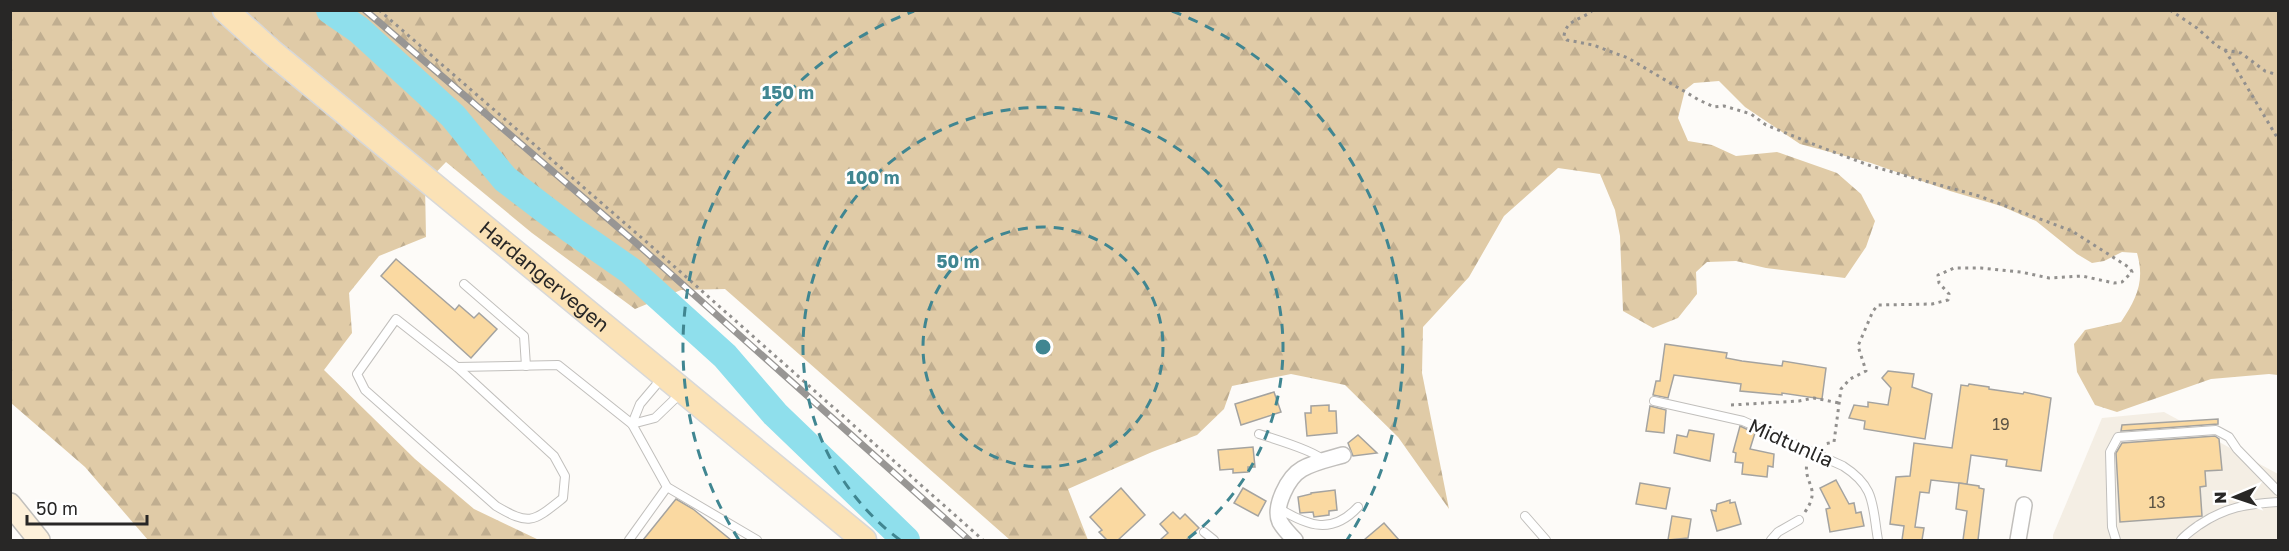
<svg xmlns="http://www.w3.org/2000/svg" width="2289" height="551" viewBox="0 0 2289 551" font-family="'Golos Text',sans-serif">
  <defs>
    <pattern id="forest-firs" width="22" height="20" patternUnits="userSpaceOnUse" patternTransform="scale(1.5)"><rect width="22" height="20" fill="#e0cba7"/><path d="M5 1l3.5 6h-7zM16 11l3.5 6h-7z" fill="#c0ae90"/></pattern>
  </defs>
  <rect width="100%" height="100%" fill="#fdfbf8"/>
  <polygon fill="#f4eee4" points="2164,412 2278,474 2278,540 2053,540 2053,535 2102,418"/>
  <path fill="url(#forest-firs)" d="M11 11H2278V375L2269 374 2211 379 2117 412 2095 405 2077 372 2074 344 2085 330 2121 322C2137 298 2145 281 2137 253L2122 252 2104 261 2092 263 2077 254 2036 221 2001 206 1950 191 1871 163 1800 144 1745 107 1719 81 1694 83 1685 90 1678 118 1688 141 1712 145 1736 156 1777 152 1837 173 1861 194 1875 221 1866 247 1845 278 1766 268 1736 261 1707 262 1696 272 1697 294 1678 318 1653 328 1623 311 1620 236 1615 210 1600 174 1558 168 1504 216 1469 277 1423 327 1422 373 1449 509 1398 437 1345 385 1291 374 1232 386 1224 409 1197 435 1152 452 1068 489 1088 540H1010L725 289 681 290 635 309 532 233 446 162 425 184 426 237 379 256 349 293 352 333 324 370 415 459 474 509 539 540H148L85 467 11 403Z"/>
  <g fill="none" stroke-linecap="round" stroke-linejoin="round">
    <polyline stroke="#8fdfec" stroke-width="28" points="330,10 359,30 453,116 505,179 572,230 631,271 725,356 775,414 906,540"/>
  </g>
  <g fill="#fad9a1" stroke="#a4a3a0" stroke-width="1.5">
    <polygon points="396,259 455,310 459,305 474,318 479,313 497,329 471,358 381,276"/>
    <polygon points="1665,344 1727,353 1726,358 1742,361 1782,366 1783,361 1826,368 1822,399 1782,393 1782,395 1740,391 1741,384 1674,375 1668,398 1653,395 1656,381 1660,381"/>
    <polygon points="1888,371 1914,374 1912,387 1932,394 1925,439 1864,429 1865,421 1849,418 1854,405 1868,407 1868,402 1888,405 1891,388 1882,378"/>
    <polygon points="1969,384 1989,387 1989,389 2023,394 2024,392 2051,398 2041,471 2006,466 2007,460 1971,455 1967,484 1931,480 1929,493 1920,492 1915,527 1924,528 1922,540 1902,540 1904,526 1890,524 1896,477 1910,476 1914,443 1952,448 1961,385 1968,386"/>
    <polygon points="1274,392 1281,412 1241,425 1235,404"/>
    <polygon points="1329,405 1329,411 1336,411 1337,433 1307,436 1305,413 1311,413 1311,406"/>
    <polygon points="1650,406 1666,410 1664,433 1646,431"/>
    <polygon points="2218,419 2218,424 2121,431 2122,425"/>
    <polygon points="1740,426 1755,433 1750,449 1774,454 1773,467 1768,466 1767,477 1742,474 1743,463 1735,462 1736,453 1733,452"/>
    <polygon points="1689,430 1714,434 1710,461 1674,453 1677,435 1687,437"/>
    <polygon points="1358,435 1377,453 1353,456 1348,443"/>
    <polygon points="2215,436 2219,439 2222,470 2205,471 2206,486 2200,487 2202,516 2120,522 2116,453 2122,443"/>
    <polygon points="1253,447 1255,467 1248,467 1248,472 1233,473 1233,469 1220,470 1218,450"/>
    <polygon points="1836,480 1849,504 1854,503 1856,513 1861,512 1864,526 1830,532 1826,509 1830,508 1820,488"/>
    <polygon points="1640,483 1670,488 1666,509 1636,504"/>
    <polygon points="1959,483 1979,486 1979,488 1984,489 1978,540 1963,540 1967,511 1956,509"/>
    <polygon points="1121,488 1145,515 1118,540 1107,540 1099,532 1102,530 1090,517"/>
    <polygon points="1243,488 1266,501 1258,516 1234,503"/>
    <polygon points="1335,490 1337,510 1329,511 1329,515 1314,517 1313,512 1300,513 1298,497 1311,494 1311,493"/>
    <polygon points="676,499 693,509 731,540 643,540"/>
    <polygon points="1730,500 1730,503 1735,502 1741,524 1717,531 1711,510 1716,511 1717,504"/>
    <polygon points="1173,512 1180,519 1185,514 1199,528 1186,540 1160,540 1168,533 1160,524"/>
    <polygon points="1672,516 1691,519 1688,538 1668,540"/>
    <polygon points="1384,523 1399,540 1364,540"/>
  </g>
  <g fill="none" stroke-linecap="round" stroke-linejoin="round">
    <defs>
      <g id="lane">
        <polyline points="464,284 524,336 526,366"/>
        <path d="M396 319 457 367 554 456 565 476 563 498C533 522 530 526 496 506L365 390 357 374Z"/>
        <polyline points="457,367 558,365 632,424 667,487 757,540"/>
        <path d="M1654 401 1743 421 1843 466C1876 487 1872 505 1878 540"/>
        <polyline points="632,424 655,418 682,392"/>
        <polyline points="632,424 640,404 662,378"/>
        <path d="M1259 434C1272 438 1317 452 1323 460"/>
        <path d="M1280 509C1308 526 1332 535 1358 507"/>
        <polyline points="1525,516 1546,540"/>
        <polyline points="1204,532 1214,540"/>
        <polyline points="629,540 667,487"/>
        <polyline points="1771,540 1778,532 1799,520"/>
        <polyline points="2116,540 2112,527 2110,452 2118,437 2216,430 2229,437 2237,449 2278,491"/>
        <path d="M2181 540C2186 534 2192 530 2199 525 2226 507 2246 504 2278 502"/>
      </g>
      <g id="street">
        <path d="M1295 540C1290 535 1284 529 1280 522 1273 507 1288 477 1302 469 1314 462 1329 459 1343 455"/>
        <polyline points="2018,540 2024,505"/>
      </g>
      <polyline id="secondary" points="10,504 39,540"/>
      <g id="primary">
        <path id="s1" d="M225 10 273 53 864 540"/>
      </g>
    </defs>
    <use href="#lane" stroke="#c1bfbc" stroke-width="10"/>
    <use href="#street" stroke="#c1bfbc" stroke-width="18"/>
    <use href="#secondary" stroke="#c1bfbc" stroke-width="24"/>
    <use href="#primary" stroke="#d8d8d8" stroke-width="27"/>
    <g stroke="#92908e" stroke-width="3" stroke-dasharray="3 4.5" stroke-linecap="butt">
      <polyline points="379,10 650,245 983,540"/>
      <path d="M1593 10C1582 20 1566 19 1564 36L1567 40 1593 45 1628 58 1699 100 1714 107 1724 106 1751 114 1766 125 1823 148 1871 166 1979 196 2072 231 2130 268 2132 272 2122 282 2114 283 2082 276 2049 278 2021 272 1981 268H1954L1938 275 1939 283 1949 294 1948 300 1932 304 1878 305 1873 311 1858 346 1866 371 1850 379 1841 389 1834 442 1824 444"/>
      <polyline points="2170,10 2197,28 2217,46 2225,50 2241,53 2265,71 2278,75"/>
      <polyline points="2225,50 2278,139"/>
      <polyline points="1731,405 1799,401 1814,398 1839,403"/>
      <path d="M1805 512C1822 487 1803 485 1807 462"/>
    </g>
    <use href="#lane" stroke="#fff" stroke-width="8"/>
    <use href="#street" stroke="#fff" stroke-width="15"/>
    <use href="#secondary" stroke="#fdf0da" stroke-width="21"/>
    <use href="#primary" stroke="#fbe2b6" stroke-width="24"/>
    <defs>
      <polyline id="rail" points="365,10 635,242 969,540"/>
    </defs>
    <use href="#rail" stroke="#989694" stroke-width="7"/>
    <use href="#rail" stroke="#fff" stroke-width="4.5" stroke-dasharray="14" stroke-linecap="butt"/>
  </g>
  <g fill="none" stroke="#408691" stroke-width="3" stroke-dasharray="10 8">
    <circle cx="1043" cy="347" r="120"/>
    <path d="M900 540A240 240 0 1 1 1186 540"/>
    <path d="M739 540A360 360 0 0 1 914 11M1172 11A360 360 0 0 1 1347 540"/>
  </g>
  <g text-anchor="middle" stroke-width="5" stroke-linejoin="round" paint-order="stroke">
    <g font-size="16" fill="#5c5445">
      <text x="2001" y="430">19</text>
      <text x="2157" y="508">13</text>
    </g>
    <g font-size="20" fill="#282726" stroke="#fff">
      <text dy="7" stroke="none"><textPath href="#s1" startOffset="416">Hardangervegen</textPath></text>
      <text transform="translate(1791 443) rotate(24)" y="7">Midtunlia</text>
    </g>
  </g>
  <circle cx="1043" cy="347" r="9" fill="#408691" stroke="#fff" stroke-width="3"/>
  <g font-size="18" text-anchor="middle" font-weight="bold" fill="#408691" stroke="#fff" stroke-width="5" stroke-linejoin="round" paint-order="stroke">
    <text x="788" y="99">150 m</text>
    <text x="873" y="184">100 m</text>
    <text x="958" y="268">50 m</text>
  </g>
  <rect width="2289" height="551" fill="none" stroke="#282726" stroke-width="24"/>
  <g transform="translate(2235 497) rotate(268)" stroke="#ffffff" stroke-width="4.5" paint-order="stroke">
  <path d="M0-4.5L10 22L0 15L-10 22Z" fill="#282726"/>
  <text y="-9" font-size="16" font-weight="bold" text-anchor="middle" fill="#282726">N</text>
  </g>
  <path d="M27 515v9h120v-9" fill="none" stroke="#282726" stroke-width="3"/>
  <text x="36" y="515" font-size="18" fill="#282726" stroke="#ffffff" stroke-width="4.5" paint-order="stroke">50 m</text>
</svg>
